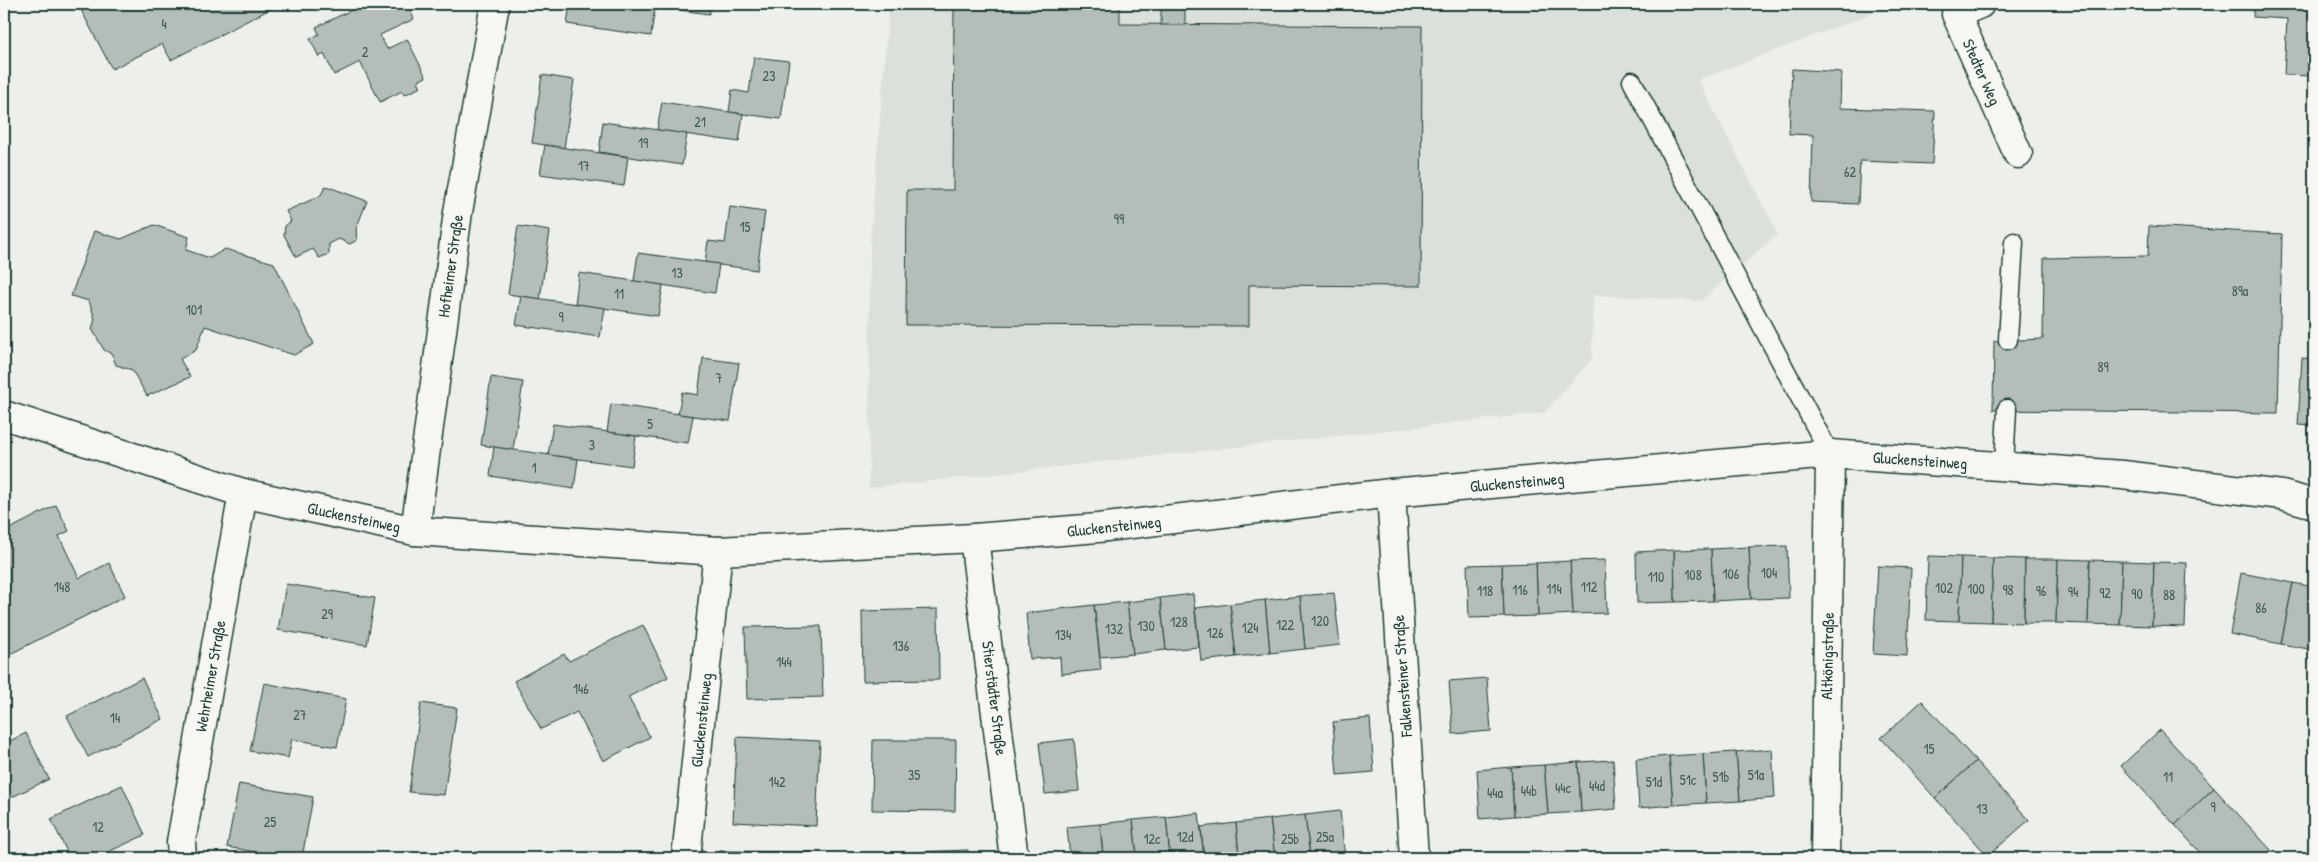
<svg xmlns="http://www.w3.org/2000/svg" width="2318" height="862" viewBox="0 0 2318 862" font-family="'Patrick Hand',sans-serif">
  <rect width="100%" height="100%" fill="#edefea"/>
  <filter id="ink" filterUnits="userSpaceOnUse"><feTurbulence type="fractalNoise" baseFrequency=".02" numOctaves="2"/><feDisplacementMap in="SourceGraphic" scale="10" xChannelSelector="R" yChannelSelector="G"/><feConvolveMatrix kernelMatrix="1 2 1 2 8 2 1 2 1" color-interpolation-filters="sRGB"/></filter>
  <g filter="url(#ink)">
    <polygon fill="#dce0db" points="889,4 1897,4 1698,80 1778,234 1701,301 1593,295 1592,359 1544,413 869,488 870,243"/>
    <g fill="#b4bdb8" stroke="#1f3d34">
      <polygon points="89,4 280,4 171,60 162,44 112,69 80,8"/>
      <polygon points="364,4 418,4 419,6 410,10 414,19 380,35 387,49 407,39 426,77 418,81 421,87 404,95 402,91 380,102 360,62 334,75 324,54 319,57 310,39 319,34 316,27"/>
      <polygon points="570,4 636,4 655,6 651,36 567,24"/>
      <polygon points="636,4 710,4 709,14"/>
      <polygon points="954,4 1120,4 1120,24 1422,26 1421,286 1249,285 1249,326 906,325 907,190 953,190"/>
      <rect x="1161" y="4" width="24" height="21"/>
      <polygon points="2254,4 2314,4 2314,76 2284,75 2287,19 2253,17"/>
      <polygon points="754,57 789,61 781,119 729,112 732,90 749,93"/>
      <polygon points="1792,69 1841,72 1840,108 1935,111 1932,164 1860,161 1858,204 1811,202 1813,135 1789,134"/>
      <polygon points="542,75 574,80 564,148 532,143"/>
      <polygon points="662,102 743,114 739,142 657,130"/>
      <polygon points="603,122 687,134 682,165 599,152"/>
      <polygon points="545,145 628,157 624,186 540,174"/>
      <polygon points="326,186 367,201 356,229 357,240 350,244 339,239 329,244 329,254 319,258 313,249 296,257 284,235 285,226 291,221 286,211 320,196"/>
      <polygon points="730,207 765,212 757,270 705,263 708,241 725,243"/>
      <polygon points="154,225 189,237 186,250 210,258 225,249 274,263 314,344 294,355 205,326 196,350 180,359 190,377 147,396 132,370 116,365 112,354 104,350 92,329 95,319 89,301 71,296 94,231 121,239"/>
      <polygon points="518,226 550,231 540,299 508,294"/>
      <polygon points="2149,226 2282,234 2278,413 1993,410 1994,341 2043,339 2044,258 2148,256"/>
      <polygon points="638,253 719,264 715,293 634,281"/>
      <polygon points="579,273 663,285 658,316 575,304"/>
      <polygon points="521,296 605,308 600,337 516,325"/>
      <polygon points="703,358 739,363 730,421 678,414 682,392 698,395"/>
      <polygon points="2302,358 2314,359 2314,426 2298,425"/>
      <polygon points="491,377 523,382 513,450 481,445"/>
      <polygon points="611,404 693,416 688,443 607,432"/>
      <polygon points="553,424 636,436 632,466 548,455"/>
      <polygon points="494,447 578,459 574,489 490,476"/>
      <polygon points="56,505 69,531 59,536 79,578 109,563 125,596 4,657 4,532"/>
      <polygon points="1787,546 1789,598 1751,599 1749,547"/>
      <polygon points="1749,547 1751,599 1713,601 1711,549"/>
      <polygon points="1711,549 1713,601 1675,602 1674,550"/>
      <polygon points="1674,550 1675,602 1637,603 1636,552"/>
      <polygon points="1928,556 1961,557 1959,621 1926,620"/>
      <polygon points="1961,557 1993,558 1991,622 1959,621"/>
      <polygon points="1993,558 2025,559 2024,623 1991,622"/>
      <polygon points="2025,559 2058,559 2056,623 2024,623"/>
      <polygon points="2058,559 2090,560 2088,624 2056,623"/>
      <polygon points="1605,560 1607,613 1573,614 1570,561"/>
      <polygon points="2090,560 2122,561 2120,625 2088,624"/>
      <polygon points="1570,561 1573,614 1538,616 1536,563"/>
      <polygon points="2122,561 2154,562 2152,626 2120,625"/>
      <polygon points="2154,562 2187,563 2185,627 2152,626"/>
      <polygon points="1536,563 1538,616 1504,617 1502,564"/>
      <polygon points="1502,564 1504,617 1469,618 1467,565"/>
      <polygon points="1878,566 1911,568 1907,656 1873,654"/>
      <polygon points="2241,573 2293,583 2281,644 2230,634"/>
      <polygon points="2293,583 2314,587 2314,650 2281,644"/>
      <polygon points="286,584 375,598 367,645 278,630"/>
      <polygon points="1334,593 1340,645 1305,649 1300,596"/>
      <polygon points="1193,594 1199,647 1166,650 1160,598"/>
      <polygon points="1300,596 1305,649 1270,653 1265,600"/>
      <polygon points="1160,598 1166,650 1133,654 1127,602"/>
      <polygon points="1265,600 1270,653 1236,657 1230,604"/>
      <polygon points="1127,602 1133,654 1100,657 1094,605"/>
      <polygon points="1230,604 1236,657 1201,661 1195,608"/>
      <polygon points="1094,605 1101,670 1061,674 1060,657 1030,659 1026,613"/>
      <polygon points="938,609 939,680 863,681 862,611"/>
      <polygon points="643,625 668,677 628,697 650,737 603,761 577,712 541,729 514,681 564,654 569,661"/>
      <polygon points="821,626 823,697 747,699 745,627"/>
      <polygon points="142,678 163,719 88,757 67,716"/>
      <polygon points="1487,678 1491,731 1453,734 1449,681"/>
      <polygon points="264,683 346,699 337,747 292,739 288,758 250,751"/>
      <polygon points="1922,701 1976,761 1935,798 1881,738"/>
      <polygon points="421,703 457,708 444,795 409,792"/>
      <polygon points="1370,718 1374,772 1337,775 1333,722"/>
      <polygon points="2160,730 2214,788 2175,825 2121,766"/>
      <polygon points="26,733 49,779 4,801 4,744"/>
      <polygon points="737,737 820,741 816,826 733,822"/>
      <polygon points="1074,739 1079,791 1045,794 1039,743"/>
      <polygon points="873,740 956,740 955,811 872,810"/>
      <polygon points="1772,749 1775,798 1740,801 1736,752"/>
      <polygon points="1736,752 1740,801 1706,803 1703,754"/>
      <polygon points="1703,754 1706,803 1673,805 1669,756"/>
      <polygon points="1669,756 1673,805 1639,808 1636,759"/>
      <polygon points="1613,760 1616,809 1581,812 1578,762"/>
      <polygon points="1976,761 2029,820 1988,856 1935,798"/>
      <polygon points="1578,762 1581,812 1548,814 1544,765"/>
      <polygon points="1544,765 1548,814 1514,816 1511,767"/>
      <polygon points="1511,767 1514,816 1480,819 1477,770"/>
      <polygon points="239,784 313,797 302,858 289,858 227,847"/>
      <polygon points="122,785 145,835 95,858 70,858 51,819"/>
      <polygon points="2214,788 2271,850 2262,858 2205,858 2175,825"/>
      <polygon points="1340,811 1345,858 1310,858 1305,815"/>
      <polygon points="1199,813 1204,858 1170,858 1166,817"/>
      <polygon points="1305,815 1310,858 1275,858 1270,819"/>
      <polygon points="1166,817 1170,858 1137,858 1133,820"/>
      <polygon points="1270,819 1275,858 1239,858 1236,823"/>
      <polygon points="1133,820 1137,858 1103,858 1100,824"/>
      <polygon points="1236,823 1239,858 1204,858 1201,827"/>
      <polygon points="1100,824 1103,858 1070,858 1067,827"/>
      <polygon points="968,850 968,858 887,858 887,853"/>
      <polygon points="719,851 813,852 813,858 719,858"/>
    </g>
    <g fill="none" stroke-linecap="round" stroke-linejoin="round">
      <defs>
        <g id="lane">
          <polyline points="1632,81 1830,454"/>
          <polyline points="2008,340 2014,242"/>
          <polyline points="2004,466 2007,409"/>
        </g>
        <g id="street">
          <polyline points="1980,4 1956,14 2018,154"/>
          <polyline points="4,415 243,493 415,531 718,551 974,538 1098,528 1391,493 1830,454 2123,475 2282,495 2314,504"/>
          <polyline points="1391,493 1414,858"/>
          <polyline points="415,531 458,212 495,4"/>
          <polyline points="974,538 1014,858"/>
          <polyline points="182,858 181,842 243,493"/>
          <polyline points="686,858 718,551"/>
          <polyline points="1825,858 1830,454"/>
        </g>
      </defs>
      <use href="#lane" stroke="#1f3d34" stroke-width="21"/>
      <use href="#street" stroke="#1f3d34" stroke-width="31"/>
      <use href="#lane" stroke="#f6f6f2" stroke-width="18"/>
      <use href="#street" stroke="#f6f6f2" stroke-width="28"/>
    </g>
  </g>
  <g text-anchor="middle" stroke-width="4" stroke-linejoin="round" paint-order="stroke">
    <g font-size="14" fill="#445d55">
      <text x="164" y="29">4</text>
      <text x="365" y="57">2</text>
      <text x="769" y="81">23</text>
      <text x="700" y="127">21</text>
      <text x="643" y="148">19</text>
      <text x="584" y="171">17</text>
      <text x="1850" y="177">62</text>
      <text x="1119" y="224">99</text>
      <text x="745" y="232">15</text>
      <text x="677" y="278">13</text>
      <text x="2240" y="296">89a</text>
      <text x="619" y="299">11</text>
      <text x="194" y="315">101</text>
      <text x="561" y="322">9</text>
      <text x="2103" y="372">89</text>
      <text x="719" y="383">7</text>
      <text x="650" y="429">5</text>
      <text x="592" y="450">3</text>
      <text x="534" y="473">1</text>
      <text x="1769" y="578">104</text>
      <text x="1731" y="579">106</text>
      <text x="1693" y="580">108</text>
      <text x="1656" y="582">110</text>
      <text x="62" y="592">148</text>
      <text x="1589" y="592">112</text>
      <text x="1944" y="593">102</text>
      <text x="1554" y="594">114</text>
      <text x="1976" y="594">100</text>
      <text x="1520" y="595">116</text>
      <text x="2008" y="595">98</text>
      <text x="1485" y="596">118</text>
      <text x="2041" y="596">96</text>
      <text x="2073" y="597">94</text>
      <text x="2105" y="598">92</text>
      <text x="2137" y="599">90</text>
      <text x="2169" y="600">88</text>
      <text x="2261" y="613">86</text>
      <text x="327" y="619">29</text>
      <text x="1320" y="626">120</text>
      <text x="1179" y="627">128</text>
      <text x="1285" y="630">122</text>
      <text x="1146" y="631">130</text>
      <text x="1250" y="633">124</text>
      <text x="1114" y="634">132</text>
      <text x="1215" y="638">126</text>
      <text x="1063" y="640">134</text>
      <text x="901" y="651">136</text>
      <text x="784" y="667">144</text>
      <text x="581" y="694">146</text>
      <text x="300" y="720">27</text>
      <text x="115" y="723">14</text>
      <text x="1929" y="754">15</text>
      <text x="914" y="780">35</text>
      <text x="1756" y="780">51a</text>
      <text x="1721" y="782">51b</text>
      <text x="2168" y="782">11</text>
      <text x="1688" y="785">51c</text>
      <text x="777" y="787">142</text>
      <text x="1654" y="787">51d</text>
      <text x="1597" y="791">44d</text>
      <text x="1563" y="793">44c</text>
      <text x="1529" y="796">44b</text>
      <text x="1495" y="798">44a</text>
      <text x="2213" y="812">9</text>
      <text x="1982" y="814">13</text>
      <text x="270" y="827">25</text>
      <text x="98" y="832">12</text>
      <text x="1185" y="842">12d</text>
      <text x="1325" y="842">25a</text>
      <text x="1152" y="844">12c</text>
      <text x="1290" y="844">25b</text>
    </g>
    <g font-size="16" fill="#1f3d34" stroke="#f6f6f2">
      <text transform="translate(1982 72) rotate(66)" y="6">Stedter Weg</text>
      <text transform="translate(450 266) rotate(-82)" y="6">Hofheimer Straße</text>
      <text transform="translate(1920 460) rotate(4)" y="6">Gluckensteinweg</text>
      <text transform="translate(1517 482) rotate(-5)" y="6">Gluckensteinweg</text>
      <text transform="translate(354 517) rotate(12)" y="6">Gluckensteinweg</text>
      <text transform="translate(1114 526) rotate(-6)" y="6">Gluckensteinweg</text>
      <text transform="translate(1827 656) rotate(-89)" y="6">Altkönigstraße</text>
      <text transform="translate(210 676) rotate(-80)" y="6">Wehrheimer Straße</text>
      <text transform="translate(1402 676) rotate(-94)" y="6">Falkensteiner Straße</text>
      <text transform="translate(995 698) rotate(83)" y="6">Stierstädter Straße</text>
      <text transform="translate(701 720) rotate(-84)" y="6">Gluckensteinweg</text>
    </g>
  </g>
  <rect width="2318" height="862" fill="none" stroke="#f6f6f2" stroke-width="20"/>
  <rect x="10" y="10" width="2298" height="842" fill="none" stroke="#1f3d34" stroke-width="2" filter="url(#ink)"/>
</svg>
